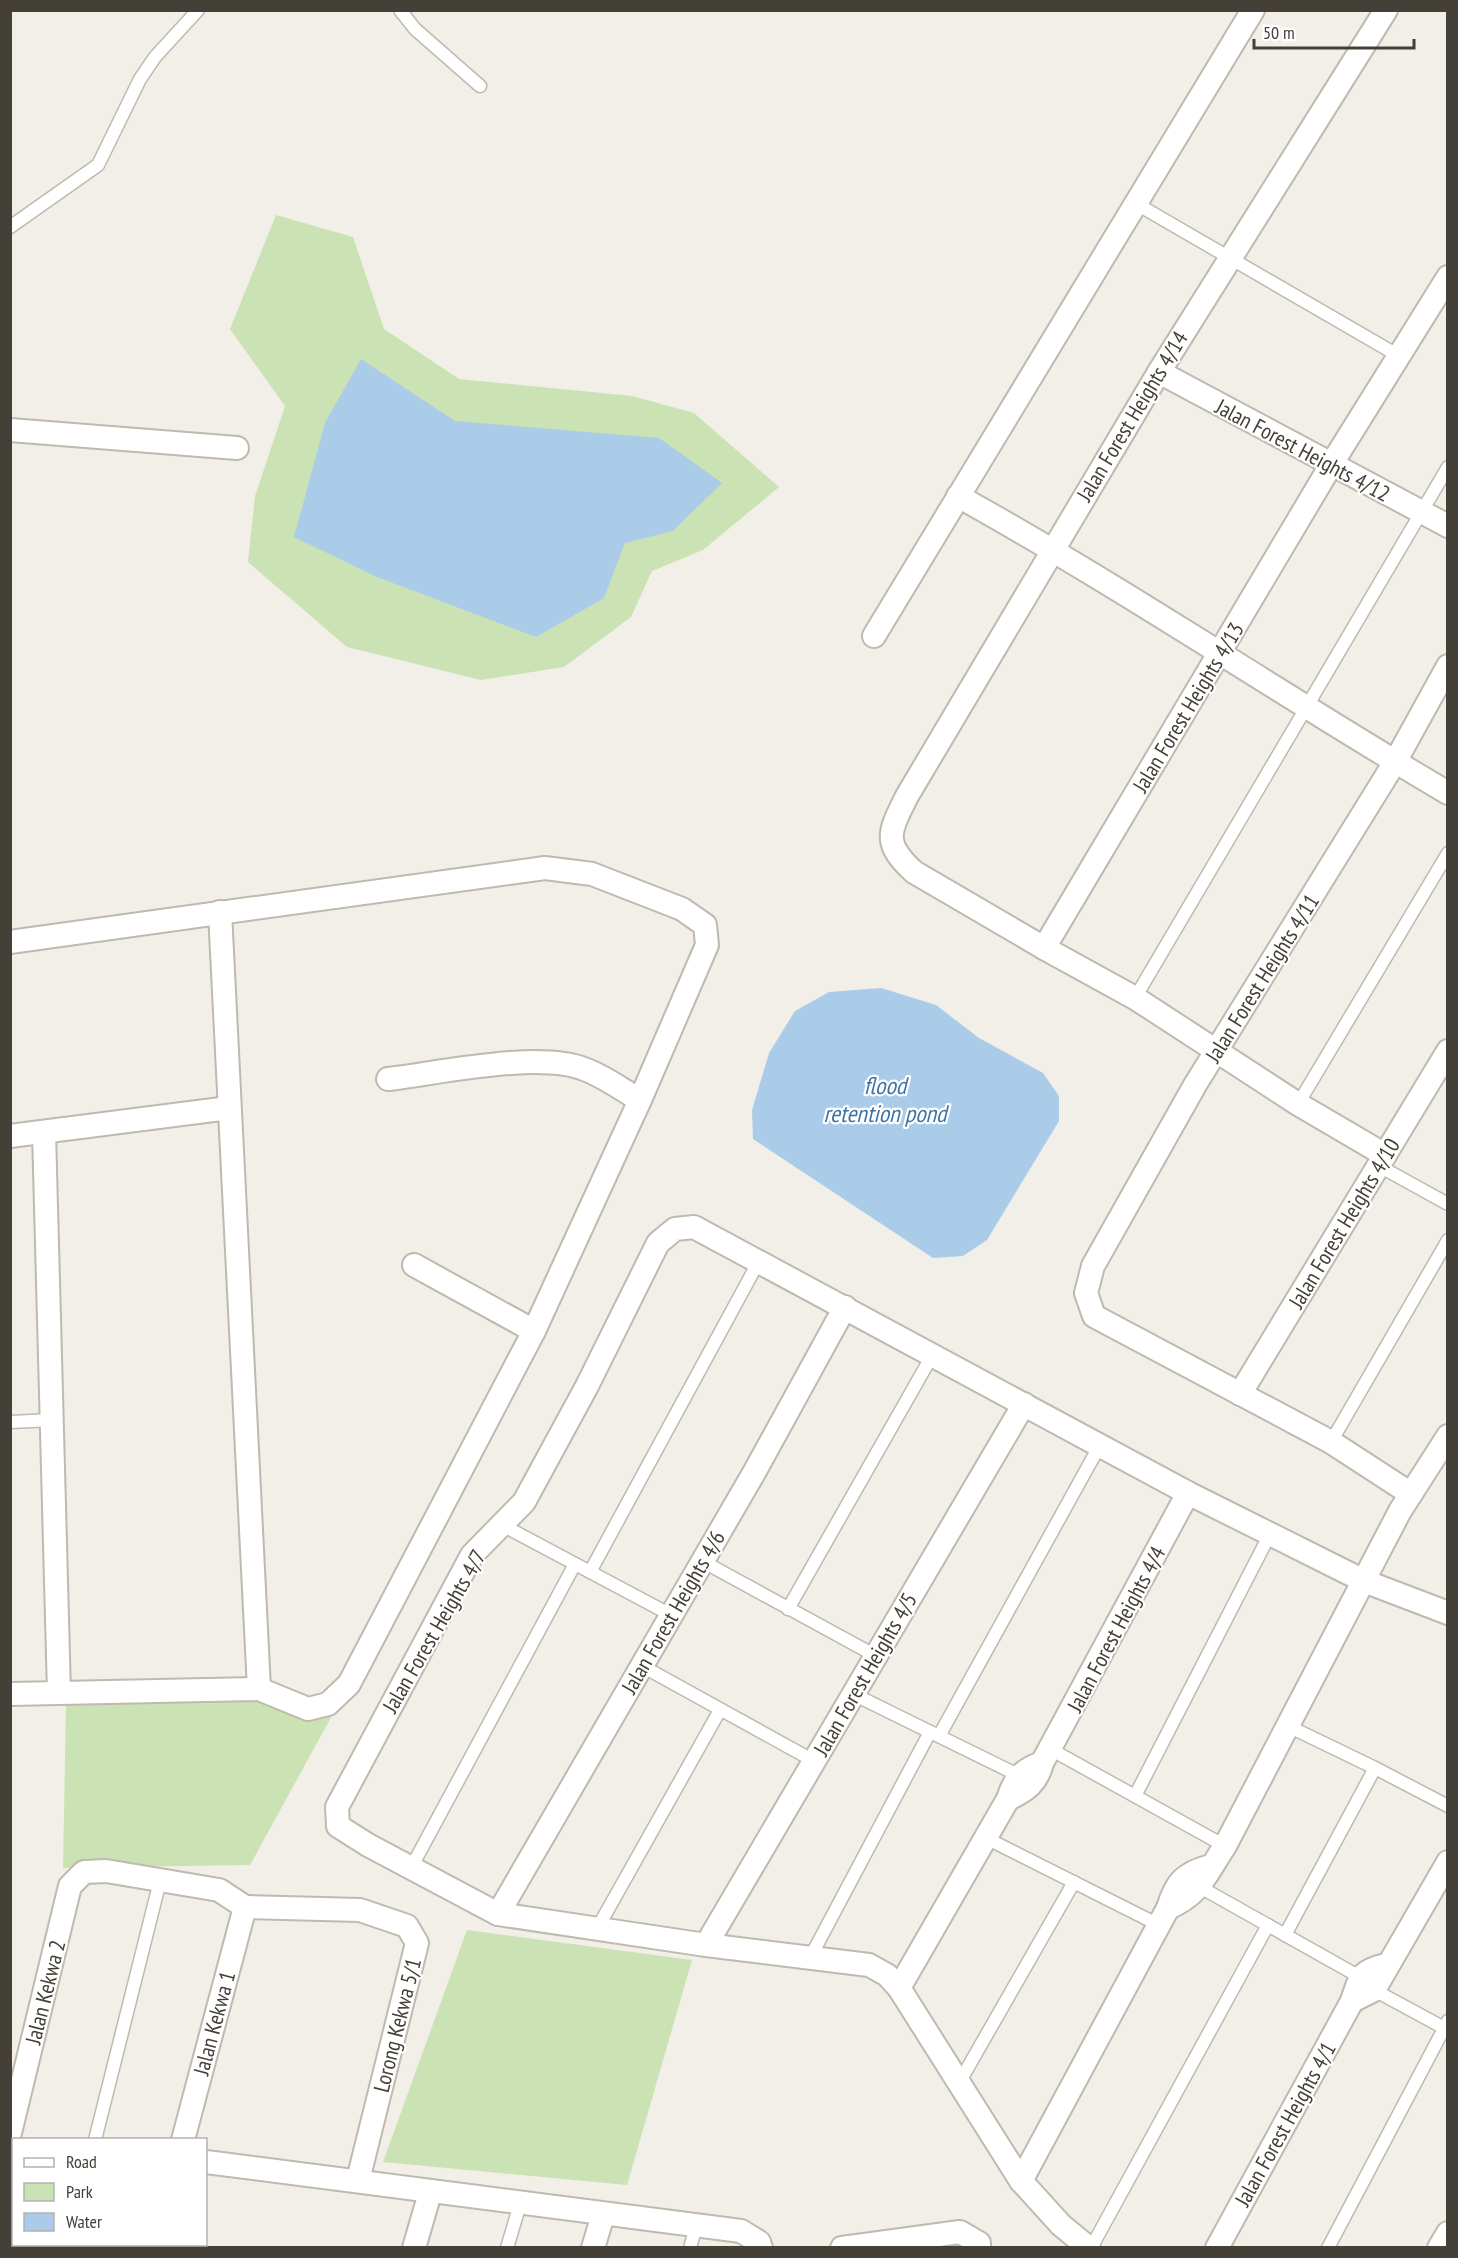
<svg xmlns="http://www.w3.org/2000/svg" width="1458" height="2258" viewBox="0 0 1458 2258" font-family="'PT Sans Narrow',sans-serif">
  <rect width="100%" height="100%" fill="#f1efe7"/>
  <g fill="#cbe2b4">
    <polygon points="276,215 353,237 384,329 459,379 632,396 694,413 779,487 703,550 652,571 631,617 564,667 481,680 347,647 248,562 255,496 285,406 230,329"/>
    <polygon points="256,1698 334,1712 250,1865 63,1868 66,1705"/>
    <polygon points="467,1930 692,1960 627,2185 383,2162"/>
  </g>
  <g fill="#aacce8">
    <polygon points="361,359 455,421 659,438 722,483 673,531 625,543 604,598 536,637 377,577 294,537 325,423"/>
    <polygon points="881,988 936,1005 979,1038 1043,1073 1059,1096 1059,1121 987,1240 963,1256 933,1258 753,1139 752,1110 769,1053 795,1011 829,992"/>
  </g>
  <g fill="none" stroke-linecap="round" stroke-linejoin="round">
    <defs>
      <g id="service">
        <polyline points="400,10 415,29 480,86"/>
        <polyline points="1135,203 1399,356"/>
        <polyline points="10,227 98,165 140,79 155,57 198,10"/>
        <polyline points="1135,998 1448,467"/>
        <polyline points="1298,1104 1448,853"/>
        <polyline points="1379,1166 1448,1204"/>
        <polyline points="10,1422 53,1420"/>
        <polyline points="1331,1442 1448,1240"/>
        <polyline points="502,1525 671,1615"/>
        <polyline points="702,1561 876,1656"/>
        <polyline points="590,1572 759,1261"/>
        <polyline points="788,1609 933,1354"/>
        <polyline points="642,1666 814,1761"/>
        <polyline points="853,1694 1018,1775"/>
        <polyline points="939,1736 1100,1445"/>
        <polyline points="1052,1750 1225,1846"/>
        <polyline points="1375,1768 1448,1806"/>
        <polyline points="1135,1796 1270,1534"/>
        <polyline points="984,1837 1159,1925"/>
        <polyline points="411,1868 575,1564"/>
        <polyline points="1200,1887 1360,1977"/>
        <polyline points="597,1929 720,1710"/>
        <polyline points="1285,1935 1375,1768 1288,1726"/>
        <polyline points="811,1956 930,1732"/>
        <polyline points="1374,1990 1448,2030"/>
        <polyline points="959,2083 1074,1882"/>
        <polyline points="95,2140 160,1881"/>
        <polyline points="72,2248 73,2244"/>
        <polyline points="507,2248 520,2204"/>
        <polyline points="690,2248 696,2226"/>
        <polyline points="1091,2248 1268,1925"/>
        <polyline points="1328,2248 1448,2021"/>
      </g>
      <g id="minor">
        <polyline points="1159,372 1448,526"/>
        <polyline points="10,430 237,448"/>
        <path d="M958 496C1125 589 1283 696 1448 793"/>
        <polyline points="874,636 1253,10"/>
        <polyline points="220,912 259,1689"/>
        <polyline points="10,942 545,868 592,874 682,909 705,925 707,945 640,1100 534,1331 349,1684 328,1704 308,1709 259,1689 10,1694"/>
        <polyline points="1044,948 1331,465 1448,277"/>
        <path d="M388 1079C439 1073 538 1051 584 1069 604 1076 622 1090 640 1100"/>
        <polyline points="44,1132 59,1693"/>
        <polyline points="10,1136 229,1108"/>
        <path d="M1385 1155 1298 1104 1135 998 1044 948 914 872C881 842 890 831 907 796L1159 372 1386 10"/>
        <polyline points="414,1265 534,1331"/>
        <polyline points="1240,1394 1448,1051"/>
        <polyline points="1411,1494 1331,1442 1094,1316 1086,1293 1093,1266 1195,1085 1395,762 1448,666"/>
        <path d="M1008 1799C1026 1791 1037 1783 1042 1763L1188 1493"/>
        <polyline points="245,1907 360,1910 407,1926 417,1943 358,2180"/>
        <path d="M1168 1908C1201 1894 1206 1874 1225 1846L1400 1511 1448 1436"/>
        <polyline points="498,1914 755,1471 845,1307"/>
        <polyline points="706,1945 1024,1404"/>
        <path d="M899 1988 1008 1799C1014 1779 1022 1770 1042 1763"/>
        <polyline points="1352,2001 1374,1990 1448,1862"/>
        <polyline points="10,2133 70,1886 84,1872 106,1871 219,1890 245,1907"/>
        <polyline points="183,2140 245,1907"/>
        <polyline points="206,2162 741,2231 759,2242 761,2248"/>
        <path d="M1021 2181 1168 1908C1176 1882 1184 1873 1211 1866"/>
        <polyline points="160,2248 161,2244"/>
        <polyline points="414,2248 430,2193"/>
        <polyline points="593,2248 603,2215"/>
        <polyline points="842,2248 960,2232 979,2243 979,2248"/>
        <polyline points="1089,2248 1061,2225 1021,2181 899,1988 887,1975 869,1965 706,1945 498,1914 368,1845 338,1826 337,1807 472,1555 524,1502 587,1386 658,1243 675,1229 694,1227 1188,1493 1364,1581 1448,1613"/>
        <path d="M1217 2248 1352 2001C1360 1977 1360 1971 1386 1965"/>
        <polyline points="1439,2248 1448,2233"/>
      </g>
    </defs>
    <use href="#service" stroke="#bfb9ae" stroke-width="15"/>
    <use href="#minor" stroke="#bfb9ae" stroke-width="26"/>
    <use href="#service" stroke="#fff" stroke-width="12"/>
    <use href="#minor" stroke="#fff" stroke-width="22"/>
  </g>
  <g text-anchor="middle" stroke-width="4.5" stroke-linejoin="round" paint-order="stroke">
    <g font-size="22" fill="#443f37" stroke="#fff">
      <text transform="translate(1132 416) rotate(-59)" y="8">Jalan Forest Heights 4/14</text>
      <text transform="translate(1303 450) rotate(28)" y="8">Jalan Forest Heights 4/12</text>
      <text transform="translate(1188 707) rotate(-59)" y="8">Jalan Forest Heights 4/13</text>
      <text transform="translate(1262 978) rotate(-58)" y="8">Jalan Forest Heights 4/11</text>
      <text transform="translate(1344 1223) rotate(-59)" y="8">Jalan Forest Heights 4/10</text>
      <text transform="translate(673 1612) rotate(-60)" y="8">Jalan Forest Heights 4/6</text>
      <text transform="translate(1116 1629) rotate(-62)" y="8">Jalan Forest Heights 4/4</text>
      <text transform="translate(434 1631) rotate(-60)" y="8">Jalan Forest Heights 4/7</text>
      <text transform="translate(865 1674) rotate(-60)" y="8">Jalan Forest Heights 4/5</text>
      <text transform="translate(45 1992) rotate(-76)" y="8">Jalan Kekwa 2</text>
      <text transform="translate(214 2023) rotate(-75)" y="8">Jalan Kekwa 1</text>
      <text transform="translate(397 2025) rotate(-76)" y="8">Lorong Kekwa 5/1</text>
      <text transform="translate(1285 2124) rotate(-61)" y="8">Jalan Forest Heights 4/1</text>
    </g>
    <g font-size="24" font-style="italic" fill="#3c74a4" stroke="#fff">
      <text x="885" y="1094">flood<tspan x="885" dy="28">retention pond</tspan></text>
    </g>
  </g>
  <rect width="1458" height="2258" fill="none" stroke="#443f37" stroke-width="24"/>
  <rect x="12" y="2138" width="195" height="108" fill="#ffffff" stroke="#b4b2af" stroke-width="1.5"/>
  <rect x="24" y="2158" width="30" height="9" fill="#ffffff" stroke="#b4b2af" stroke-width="1.5"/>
  <text x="66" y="2168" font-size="18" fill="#443f37">Road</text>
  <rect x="24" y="2183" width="30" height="18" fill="#cbe2b4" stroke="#b4b2af" stroke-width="1.5"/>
  <text x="66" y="2198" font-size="18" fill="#443f37">Park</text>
  <rect x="24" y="2213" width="30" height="18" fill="#aacce8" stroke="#b4b2af" stroke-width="1.5"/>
  <text x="66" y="2228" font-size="18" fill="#443f37">Water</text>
  <path d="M1254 39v9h160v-9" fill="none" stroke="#443f37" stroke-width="3"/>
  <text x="1263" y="39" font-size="18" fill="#443f37" stroke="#ffffff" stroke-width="4.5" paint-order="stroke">50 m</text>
</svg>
